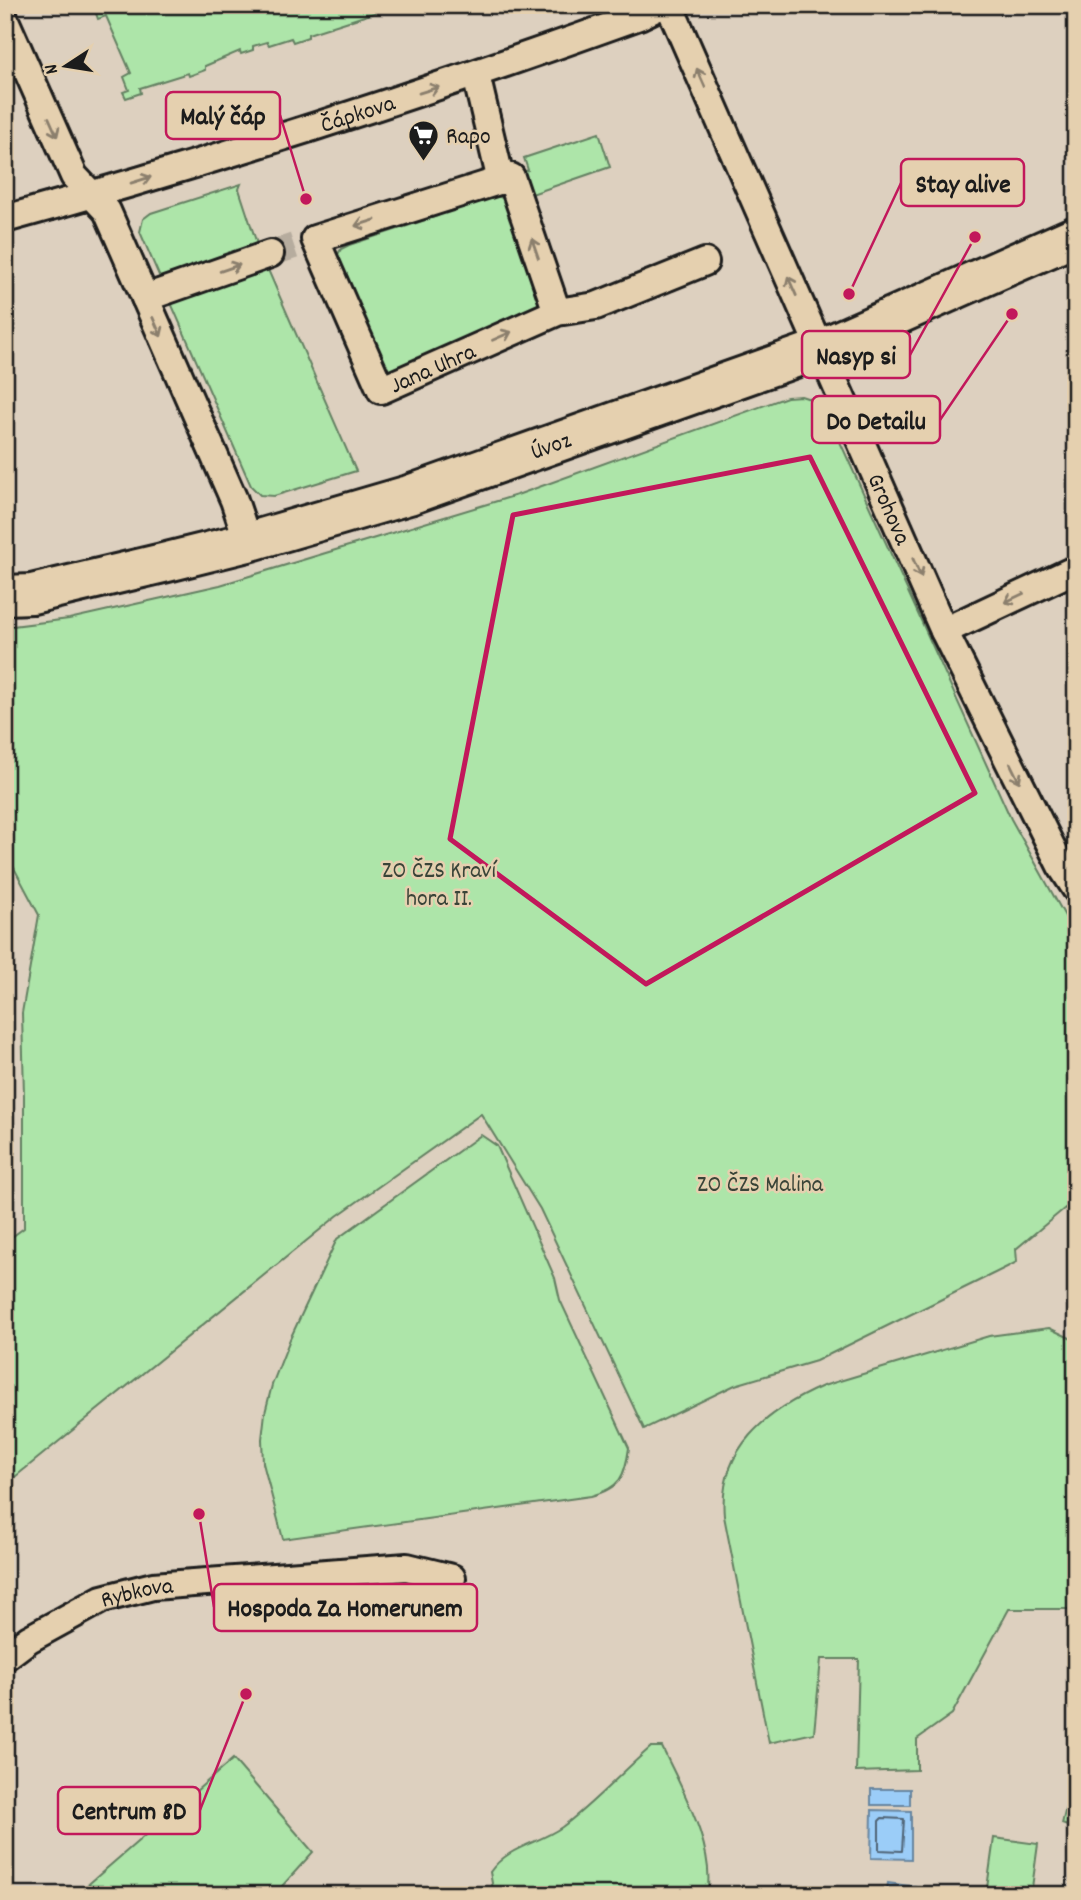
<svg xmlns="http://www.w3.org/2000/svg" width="1081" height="1900" viewBox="0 0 1081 1900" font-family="Dekko,sans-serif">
  <rect width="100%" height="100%" fill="#ddd0bf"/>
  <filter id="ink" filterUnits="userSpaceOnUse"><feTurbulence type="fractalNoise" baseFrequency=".0143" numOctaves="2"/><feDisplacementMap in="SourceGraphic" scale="14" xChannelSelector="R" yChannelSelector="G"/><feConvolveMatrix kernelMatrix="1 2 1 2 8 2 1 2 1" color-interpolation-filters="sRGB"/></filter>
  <g filter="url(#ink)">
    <g fill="#ade5a9" stroke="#648062" stroke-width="2">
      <polygon points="93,5 399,5 308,34 308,37 293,42 291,38 269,45 267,42 253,46 253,50 241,54 240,51 205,66 205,70 189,76 188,73 140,88 141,93 126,98 123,92 129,90 124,77 131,73 106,16 98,19"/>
      <polygon points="599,133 610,167 526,196 519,174 528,170 524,158"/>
      <polygon points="241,184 239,189 258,247 356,471 274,496 260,495 251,486 140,232 143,219 151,213"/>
      <polygon points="493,195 506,199 542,298 534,315 385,374 337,256 341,249 349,245 438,216 443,207"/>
      <polygon points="801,396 813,400 827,413 1011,819 1076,936 1076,1212 1073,1215 1065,1208 1016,1249 1017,1262 1007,1267 816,1361 735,1385 644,1429 540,1209 481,1114 337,1216 5,1485 5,1242 24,1228 24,1095 22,1013 39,915 13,866 5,912 5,627 69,619 220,585 517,495 787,397"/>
      <path d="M481 1135 497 1146 555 1278 560 1300 629 1448C625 1477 620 1488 591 1496L283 1539 263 1463 262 1439 265 1413 272 1385 290 1339 337 1239Z"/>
      <path d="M1049 1328 1076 1341V1606L1068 1609H1009L952 1714 917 1739V1770L856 1772 859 1659H821L814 1733 769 1743 724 1516C718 1449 766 1411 823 1386L989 1336Z"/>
      <path d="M651 1747H662C682 1790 716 1847 707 1895H499L493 1889 490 1872C508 1846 538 1844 562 1827 592 1805 622 1772 651 1747Z"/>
      <polygon points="233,1759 313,1852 274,1895 76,1895"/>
      <polygon points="1073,1778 1076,1778 1076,1829 1062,1824"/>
      <polygon points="994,1838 1038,1844 1031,1895 986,1895"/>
    </g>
    <g fill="#9bcdf8" stroke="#6886a0" stroke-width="2">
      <rect x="871" y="1789" width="39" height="16"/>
      <polygon points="872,1810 911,1811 911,1859 871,1858"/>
      <polygon points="888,1883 951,1892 950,1895 886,1895"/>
    </g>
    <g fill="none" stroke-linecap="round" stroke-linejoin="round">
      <polygon stroke="#4f6374" stroke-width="2" points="882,1818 904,1819 902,1851 879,1850 879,1821"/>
      <polyline stroke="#b6ac9e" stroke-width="26" stroke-dasharray="26 13" stroke-linecap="butt" points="270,254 294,246"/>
      <defs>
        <g id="street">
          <path id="s1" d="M669 5 944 631 1061 866 1076 889"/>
          <polyline points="5,20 74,176 107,211 234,500 248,542"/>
          <polyline points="476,75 501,181"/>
          <path id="s2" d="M5 219C219 160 431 91 639 16L662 5"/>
          <polyline points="145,298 270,254"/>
          <path id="s3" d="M557 312 511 177 315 239 381 390 557 312 596 306 705 262"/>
          <polyline points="944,631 1076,569"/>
          <path id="s4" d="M5 1657 29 1639 102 1599 153 1586 407 1567 452 1578"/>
        </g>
        <g id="secondary">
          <path id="s5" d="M5 595 32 594 163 563 248 542 409 495 820 349 1076 236"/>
        </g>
      </defs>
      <use href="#street" stroke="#1c1c1c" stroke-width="32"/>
      <use href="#secondary" stroke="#1c1c1c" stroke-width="44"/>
      <use href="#street" stroke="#e5d0af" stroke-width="26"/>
      <use href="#secondary" stroke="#e5d0af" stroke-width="38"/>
    </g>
    <defs><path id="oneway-shaft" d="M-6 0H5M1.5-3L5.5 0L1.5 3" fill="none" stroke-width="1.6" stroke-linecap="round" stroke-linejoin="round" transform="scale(1.75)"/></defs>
    <g stroke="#8b7f6d">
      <use href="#oneway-shaft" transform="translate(701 78) rotate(-114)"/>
      <use href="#oneway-shaft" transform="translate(429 90) rotate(-17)"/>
      <use href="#oneway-shaft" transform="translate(53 127) rotate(66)"/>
      <use href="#oneway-shaft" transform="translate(141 180) rotate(-17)"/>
      <use href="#oneway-shaft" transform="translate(365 223) rotate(163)"/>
      <use href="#oneway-shaft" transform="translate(535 248) rotate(-109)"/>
      <use href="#oneway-shaft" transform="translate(230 268) rotate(-19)"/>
      <use href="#oneway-shaft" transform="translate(792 286) rotate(-114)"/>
      <use href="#oneway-shaft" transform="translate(157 327) rotate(66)"/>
      <use href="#oneway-shaft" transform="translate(502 336) rotate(-24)"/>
      <use href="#oneway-shaft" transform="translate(917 568) rotate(66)"/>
      <use href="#oneway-shaft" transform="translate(1014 598) rotate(155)"/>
      <use href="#oneway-shaft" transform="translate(1015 773) rotate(64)"/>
    </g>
  </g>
  <path fill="none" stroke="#c2185b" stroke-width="5" stroke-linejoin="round" d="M810 457 975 793 646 984 450 839 513 515Z"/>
  <defs>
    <symbol id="supermarket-pin" viewBox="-11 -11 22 30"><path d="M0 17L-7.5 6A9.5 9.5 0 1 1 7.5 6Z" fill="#1c1c1c" stroke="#e5d0af"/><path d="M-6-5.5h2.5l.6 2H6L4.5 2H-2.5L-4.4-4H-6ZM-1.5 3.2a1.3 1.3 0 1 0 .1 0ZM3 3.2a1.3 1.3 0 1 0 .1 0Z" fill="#fff"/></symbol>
  </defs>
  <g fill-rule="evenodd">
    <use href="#supermarket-pin" x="406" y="118" width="35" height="47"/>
  </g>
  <g text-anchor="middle" stroke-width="5" stroke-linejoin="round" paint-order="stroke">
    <g font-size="24" fill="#1c1c1c" stroke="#e5d0af">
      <text dy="8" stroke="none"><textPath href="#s2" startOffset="368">Čápkova</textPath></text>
      <text dy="8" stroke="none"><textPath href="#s3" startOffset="569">Jana Uhra</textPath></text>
      <text dy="8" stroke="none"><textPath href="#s5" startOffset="567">Úvoz</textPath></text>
      <text dy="8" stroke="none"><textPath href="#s1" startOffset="550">Grohova</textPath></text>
      <text dy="8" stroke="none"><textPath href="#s4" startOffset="149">Rybkova</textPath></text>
    </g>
    <g font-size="24" fill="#1c1c1c" stroke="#e5d0af" text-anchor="start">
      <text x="446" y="143">Rapo</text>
    </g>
    <g font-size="24" fill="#394438" stroke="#e5d0af">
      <text x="439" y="877">ZO ČZS Kraví<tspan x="439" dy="28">hora II.</tspan></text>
      <text x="760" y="1191">ZO ČZS Malina</text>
    </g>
  </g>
  <path fill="none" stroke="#c2185b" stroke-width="2.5" d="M306 199L280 115M849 294L901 183M975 237L910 355M1012 314L940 420M199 1514L214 1607M246 1694L200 1810"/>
  <g fill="#c2185b" stroke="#e5d0af" stroke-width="2.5">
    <circle cx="306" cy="199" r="7"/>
    <circle cx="849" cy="294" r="7"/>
    <circle cx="975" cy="237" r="7"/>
    <circle cx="1012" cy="314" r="7"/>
    <circle cx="199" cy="1514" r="7"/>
    <circle cx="246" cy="1694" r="7"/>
  </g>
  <g fill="#e5d0af" stroke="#c2185b" stroke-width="2.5">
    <rect x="166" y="92" width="114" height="47" rx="7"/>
    <rect x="901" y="159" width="123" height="47" rx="7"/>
    <rect x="802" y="331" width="108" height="47" rx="7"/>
    <rect x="812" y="396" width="128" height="47" rx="7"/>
    <rect x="214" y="1584" width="263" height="47" rx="7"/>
    <rect x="58" y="1787" width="142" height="47" rx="7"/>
  </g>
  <g font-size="26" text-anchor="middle" font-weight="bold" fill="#1c1c1c">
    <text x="223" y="124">Malý čáp</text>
    <text x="963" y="192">Stay alive</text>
    <text x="856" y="364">Nasyp si</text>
    <text x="876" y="429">Do Detailu</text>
    <text x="345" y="1616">Hospoda Za Homerunem</text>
    <text x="129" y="1819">Centrum 8D</text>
  </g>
  <rect width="1081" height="1900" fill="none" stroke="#e5d0af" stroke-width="28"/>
  <rect x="14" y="14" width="1053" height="1872" fill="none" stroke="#1c1c1c" stroke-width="2.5" filter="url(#ink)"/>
  <g transform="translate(66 66) rotate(258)" stroke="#e5d0af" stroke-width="5" paint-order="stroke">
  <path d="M0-5L12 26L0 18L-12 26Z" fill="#1c1c1c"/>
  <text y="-10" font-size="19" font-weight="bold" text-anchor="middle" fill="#1c1c1c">N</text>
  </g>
</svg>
